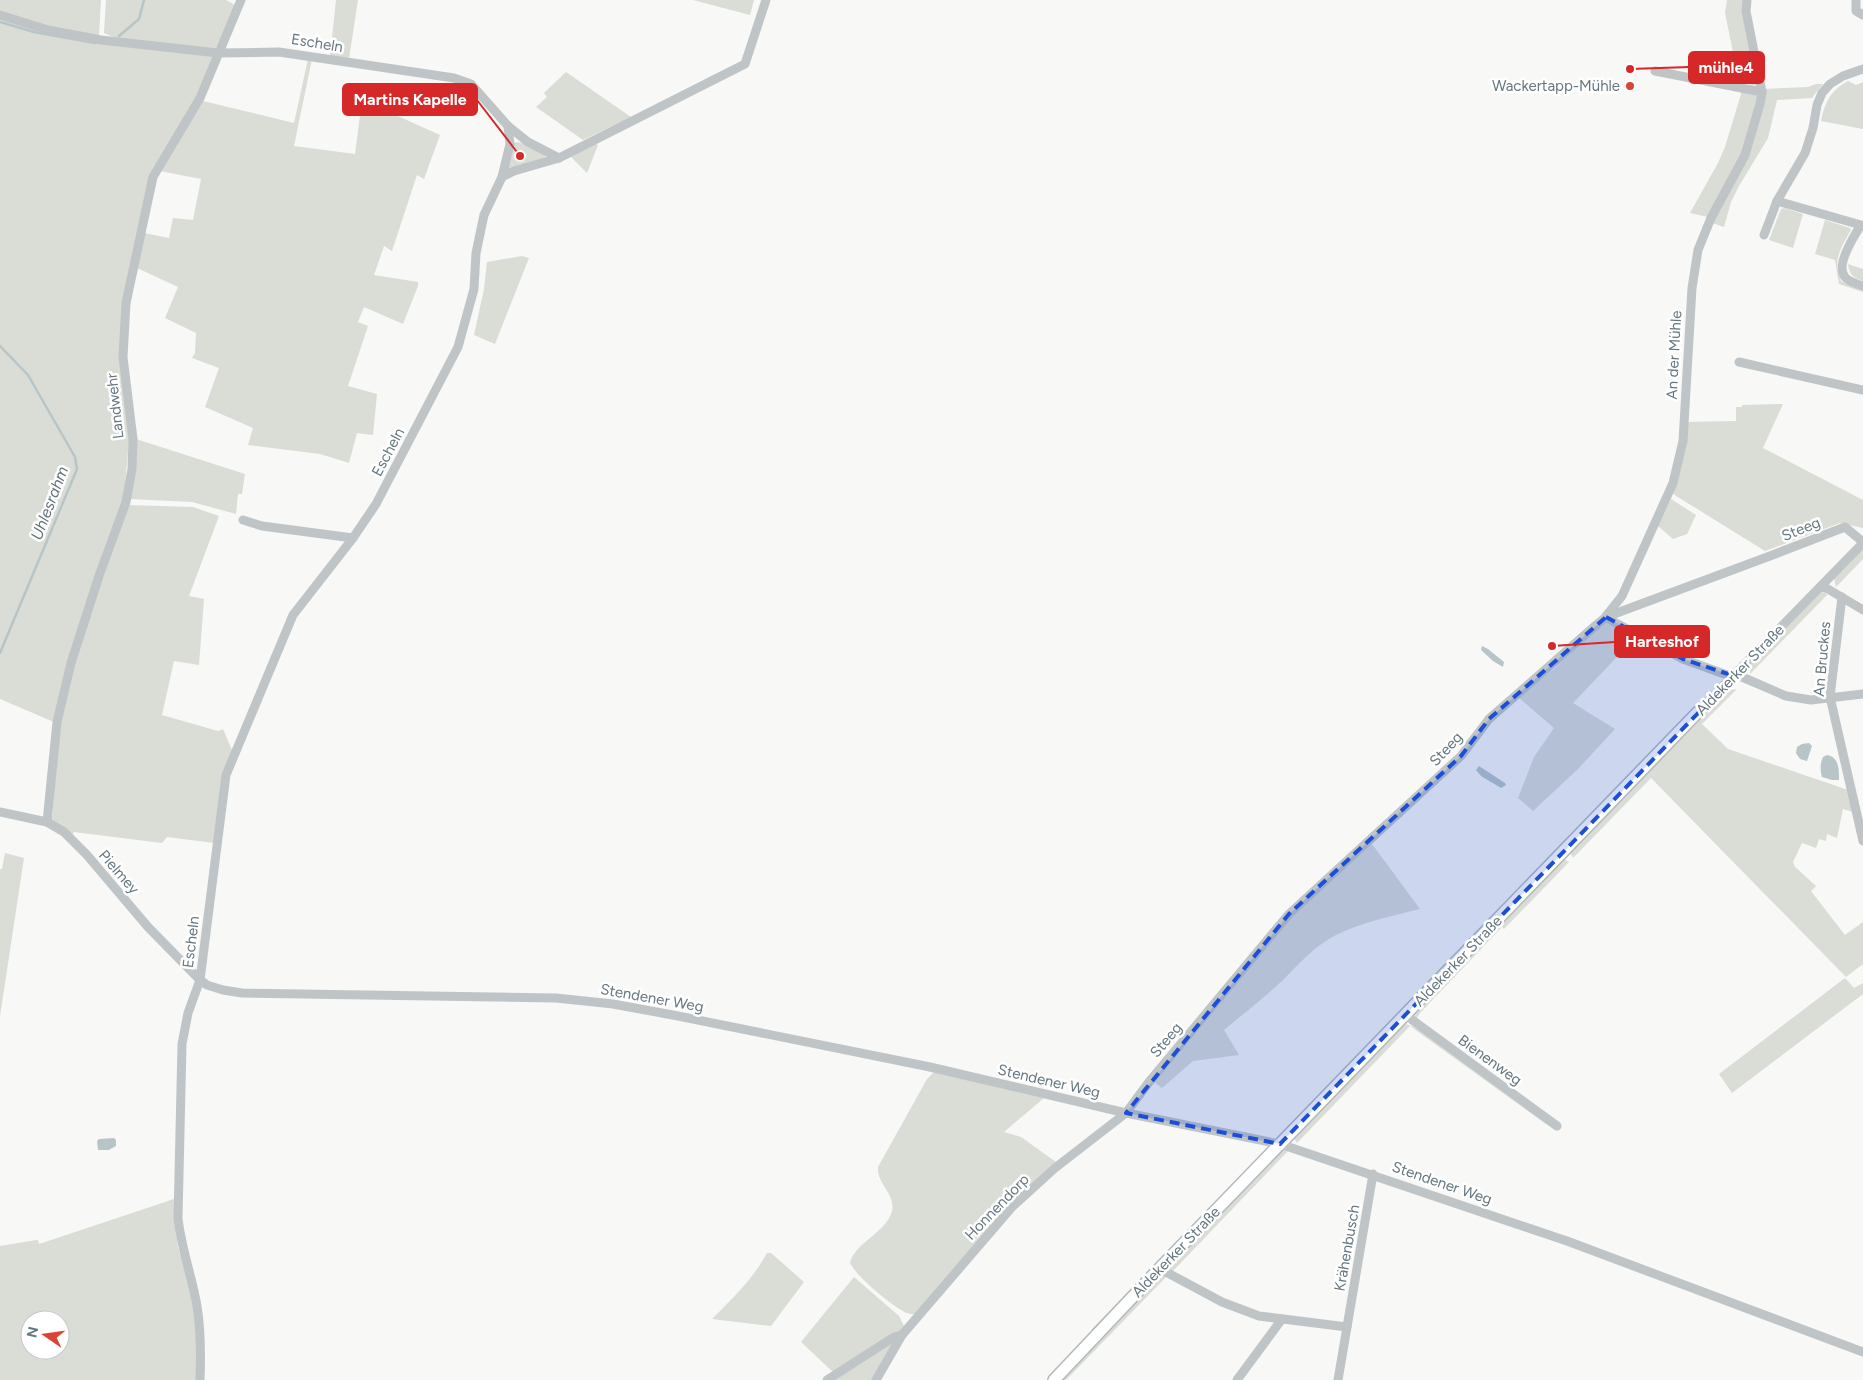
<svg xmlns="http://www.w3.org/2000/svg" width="1863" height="1380" viewBox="0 0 1863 1380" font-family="Figtree,sans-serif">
  <rect width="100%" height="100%" fill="#f8f8f6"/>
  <g fill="#d9ddd5" fill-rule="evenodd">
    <polygon points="0,0 101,0 99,35 97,36 52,28 0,12"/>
    <polygon points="106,0 226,0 235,5 215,50 118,39 104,33"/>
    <polygon points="336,0 358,0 349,59 330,56"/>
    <polygon points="693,0 754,0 750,15"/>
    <polygon points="1727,0 1745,0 1758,86 1739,82 1725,13"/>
    <polygon points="0,19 207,54 214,57 197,97 151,176 123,305 129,440 124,496 54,722 0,699"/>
    <polygon points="308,59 312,59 294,146 355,154 362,100 440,135 424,179 417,175 392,251 384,246 374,275 418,282 418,286 403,324 364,307 358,322 368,326 348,386 377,394 373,435 357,433 349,463 320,454 248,445 253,428 205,407 219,368 192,358 195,353 196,333 165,318 178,287 137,268 144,233 169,238 173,218 193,220 201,179 160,171 203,101 294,123"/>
    <polygon points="566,72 631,117 583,140 536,107 547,97 544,93"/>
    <path d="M1848 81 1856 85 1863 82V129L1821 121C1825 102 1831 90 1848 81Z"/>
    <polygon points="1816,84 1823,84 1812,98 1777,100 1768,138 1739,186 1731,202 1724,227 1712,223 1747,156 1764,89 1808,87"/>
    <polygon points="1740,91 1760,94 1742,153 1708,217 1690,213 1718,163 1725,147 1741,94"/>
    <path d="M517 142 523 143 545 155V158L508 171C509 161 513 153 514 143Z"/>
    <polygon points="595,143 598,145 587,173 570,156"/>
    <polygon points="1784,208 1803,214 1793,248 1769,240 1781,209"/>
    <path d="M1825 220 1850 228 1851 230C1841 247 1832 261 1841 281L1863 290V292L1839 284 1835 260 1815 254Z"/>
    <polygon points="522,256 529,258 495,344 474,335 484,289 487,262"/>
    <path d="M1848 264 1863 269V281C1853 278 1849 274 1848 264Z"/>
    <polygon points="1783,404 1763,448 1863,500 1863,528 1840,523 1765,551 1673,494 1686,441 1686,422 1736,421 1736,407 1742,407 1742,405"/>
    <polygon points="136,439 245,474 242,494 238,494 236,514 192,502 130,499"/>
    <polygon points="1671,499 1696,515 1687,534 1673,539 1658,526"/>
    <polygon points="129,505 193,507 219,516 189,596 204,599 199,665 174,661 162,715 218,731 223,729 232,750 214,843 167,837 162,843 74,832 72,836 52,820 60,724 66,694 89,616"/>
    <polygon points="1863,548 1863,559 1836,587 1834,578"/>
    <polygon points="1821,592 1828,594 1750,674 1750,665"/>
    <polygon points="1607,622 1636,637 1573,703 1615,729 1578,769 1533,811 1518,798 1534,757 1554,728 1518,697 1554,669 1589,635"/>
    <polygon points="1737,689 1702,724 1728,749 1848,790 1853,812 1843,809 1837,838 1827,834 1826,841 1819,839 1816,848 1802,843 1793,862 1795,867 1816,886 1811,891 1845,935 1863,922 1863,964 1846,977 1651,778 1573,858 1569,850 1723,691"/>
    <path d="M1372 844 1420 909C1392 916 1362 922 1336 935 1313 947 1300 963 1283 980 1264 998 1243 1014 1224 1030L1239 1055 1193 1061 1162 1088 1154 1082 1295 913Z"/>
    <polygon points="5,853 24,858 0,1016 0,869 2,869"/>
    <polygon points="1562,858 1569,862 1504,929 1502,927 1421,1012 1416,1019 1413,1012"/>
    <polygon points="1845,978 1854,988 1863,983 1863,994 1732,1093 1719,1074"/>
    <path d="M1402 1023C1415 1026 1425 1034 1436 1041 1476 1066 1513 1097 1550 1127L1410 1026 1297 1143 1293 1137Z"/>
    <path d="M934 1072 1044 1098 1004 1132 1021 1137 1056 1162 915 1314C912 1314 909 1314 907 1313 895 1309 852 1273 850 1262 857 1241 886 1233 892 1211 896 1194 876 1183 878 1167L927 1079Z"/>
    <polygon points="1268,1147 1270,1149 1094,1332 1091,1330"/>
    <polygon points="1283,1150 1288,1151 1171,1273 1167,1269 1168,1266 1276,1154"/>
    <path d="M174 1199V1222L178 1247 191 1289 197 1329V1380H0V1246L36 1240H38L39 1244ZM30 1320H60V1350H30Z"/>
    <path d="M767 1253H771L804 1282 771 1326 712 1319C733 1298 753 1279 767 1253Z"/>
    <polygon points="1163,1273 1167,1276 1066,1380 1058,1380 1161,1274"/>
    <polygon points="854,1277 899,1316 904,1326 900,1332 833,1372 801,1342"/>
    <polygon points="895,1340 872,1380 832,1380"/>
  </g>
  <g fill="#b8c5c8">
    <polygon points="1482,646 1488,649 1504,662 1503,667 1493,661 1481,650"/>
    <polygon points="1809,743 1812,746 1807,761 1800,759 1796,753 1797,747 1802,744"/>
    <path d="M1827 755C1839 757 1839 769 1839 780H1832L1822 777C1820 769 1820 764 1823 757Z"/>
    <polygon points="1479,766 1505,783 1506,785 1501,788 1481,776 1476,770"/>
    <polygon points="114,1138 116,1140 116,1146 109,1150 98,1150 97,1141 99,1139"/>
  </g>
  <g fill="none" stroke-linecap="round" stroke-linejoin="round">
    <g stroke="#b8c5c8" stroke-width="2.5">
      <polyline points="0,22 34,32 95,43"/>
      <polyline points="119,36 139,19 144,0"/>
      <polyline points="0,346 28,375 75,457 77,469 0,653"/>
    </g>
    <defs>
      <polyline id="secondary" points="1054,1380 1161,1267 1698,712"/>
    </defs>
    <use href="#secondary" stroke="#b2b9bc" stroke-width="14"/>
    <g stroke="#bfc5c7" stroke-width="9">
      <polyline points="1856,0 1856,11 1863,15"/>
      <polyline points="0,15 48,30 101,40 218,53 279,52 454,78 471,84 508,126 528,142 559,158"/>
      <polyline points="1655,71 1762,92"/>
      <polyline points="502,177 510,144 508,126"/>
      <path d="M1777 201 1861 225C1854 236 1835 266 1845 277 1849 282 1857 284 1863 286"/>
      <polyline points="1764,235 1777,201 1805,153 1813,128 1817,105 1822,93 1830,84 1843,76 1863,69"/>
      <polyline points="1739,362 1863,390"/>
      <polyline points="243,520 262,526 353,538"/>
      <polyline points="1821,587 1828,589 1863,610"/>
      <polyline points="1842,597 1830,697 1863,841"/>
      <polyline points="1606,616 1622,596 1673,483 1683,441 1692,288 1698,250 1711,218 1745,155 1760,104 1762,92 1746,11 1747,0"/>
      <polyline points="1606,617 1614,622 1683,659 1727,675 1742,677 1786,696 1811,700 1863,694"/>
      <polyline points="1698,712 1863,543"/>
      <polyline points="0,812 47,822 64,832 87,855 148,927 200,980 207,985 223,990 242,993 556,998 613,1004 678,1016 930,1067 1126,1113 1280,1144 1567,1241 1863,1352"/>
      <polyline points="47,822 57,722 71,663 99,576 126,502 132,469 133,439 123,357 126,303 153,177 200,98 241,0"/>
      <polyline points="1407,1014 1411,1019 1557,1126"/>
      <polyline points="1161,1267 1166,1272 1222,1302 1259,1316 1347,1327"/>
      <path d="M200 1380C201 1355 201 1331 197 1306 192 1276 181 1248 178 1218L182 1044 188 1013 200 980 226 775 293 615 353 538 376 504 458 347 474 289 476 253 484 215 502 177 514 171 559 158 745 64 766 0"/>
      <polyline points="827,1380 894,1337 902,1335"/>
      <polyline points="876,1380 902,1335 1012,1207 1055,1168 1126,1113 1149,1082 1289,914 1461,756 1489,719 1595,626 1606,617 1770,556 1845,527 1863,542"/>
      <polyline points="1237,1380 1282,1319"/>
      <polyline points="1338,1380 1373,1174"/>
    </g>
    <use href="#secondary" stroke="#fff" stroke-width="11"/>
  </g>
  <path fill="#1d4ed8" fill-opacity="0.2" stroke="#1d4ed8" stroke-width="4" stroke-dasharray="10 6" stroke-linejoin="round" d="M1606 617 1683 659 1734 676 1280 1144 1126 1113 1289 914 1461 756 1489 719Z"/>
  <circle fill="#db4434" stroke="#fff" stroke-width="2" cx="1630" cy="86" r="5"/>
  <g text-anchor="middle" stroke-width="5" stroke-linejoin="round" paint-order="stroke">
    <g font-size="15" fill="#65787f" stroke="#fff">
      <text transform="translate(317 43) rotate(9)" y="5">Escheln</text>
      <text transform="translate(1674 355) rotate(-87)" y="5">An der Mühle</text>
      <text transform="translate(115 406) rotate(-96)" y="5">Landwehr</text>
      <text transform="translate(388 452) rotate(-62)" y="5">Escheln</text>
      <text transform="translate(1801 529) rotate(-22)" y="5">Steeg</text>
      <text transform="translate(1822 659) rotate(-85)" y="5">An Bruckes</text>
      <text transform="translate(1740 670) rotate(-46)" y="5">Aldekerker Straße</text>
      <text transform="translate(1446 749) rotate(-47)" y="5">Steeg</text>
      <text transform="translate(119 872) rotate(49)" y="5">Pielmey</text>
      <text transform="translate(191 942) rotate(-83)" y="5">Escheln</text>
      <text transform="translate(1458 961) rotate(-46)" y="5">Aldekerker Straße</text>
      <text transform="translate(652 998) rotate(10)" y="5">Stendener Weg</text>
      <text transform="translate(1166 1040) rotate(-50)" y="5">Steeg</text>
      <text transform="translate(1490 1060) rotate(36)" y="5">Bienenweg</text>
      <text transform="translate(1049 1081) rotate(13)" y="5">Stendener Weg</text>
      <text transform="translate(1442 1183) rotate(19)" y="5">Stendener Weg</text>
      <text transform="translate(997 1207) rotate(-46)" y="5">Honnendorp</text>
      <text transform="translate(1347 1248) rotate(-80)" y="5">Krähenbusch</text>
      <text transform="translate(1176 1252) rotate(-46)" y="5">Aldekerker Straße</text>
    </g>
    <g font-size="15" fill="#65787f" stroke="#fff" text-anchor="end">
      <text x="1620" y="91">Wackertapp-Mühle</text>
    </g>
    <g font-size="16" font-style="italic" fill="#60767a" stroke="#fff">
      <text transform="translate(49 503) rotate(-69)" y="6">Uhlesrahm</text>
    </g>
  </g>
  <path fill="none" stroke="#d62828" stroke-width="2" d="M1630 69L1689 67M520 156L477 100M1552 646L1615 642"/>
  <g fill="#d62828" stroke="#fff" stroke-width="2">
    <circle cx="1630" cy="69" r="5"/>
    <circle cx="520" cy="156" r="5"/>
    <circle cx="1552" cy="646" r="5"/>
  </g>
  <g fill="#d62828" stroke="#d62828" stroke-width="2">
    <rect x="1689" y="52" width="75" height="31" rx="5"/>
    <rect x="343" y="84" width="134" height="31" rx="5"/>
    <rect x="1615" y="626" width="94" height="31" rx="5"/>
  </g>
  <g font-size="16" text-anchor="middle" font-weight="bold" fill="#fff">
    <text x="1726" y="73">mühle4</text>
    <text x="410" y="105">Martins Kapelle</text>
    <text x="1662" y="647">Harteshof</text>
  </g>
  <g transform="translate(45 1335) rotate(283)"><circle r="24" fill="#ffffff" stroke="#c1c9cc"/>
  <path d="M0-4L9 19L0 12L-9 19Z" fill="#db4434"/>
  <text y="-8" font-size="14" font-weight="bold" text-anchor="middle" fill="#65787f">N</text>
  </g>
</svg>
